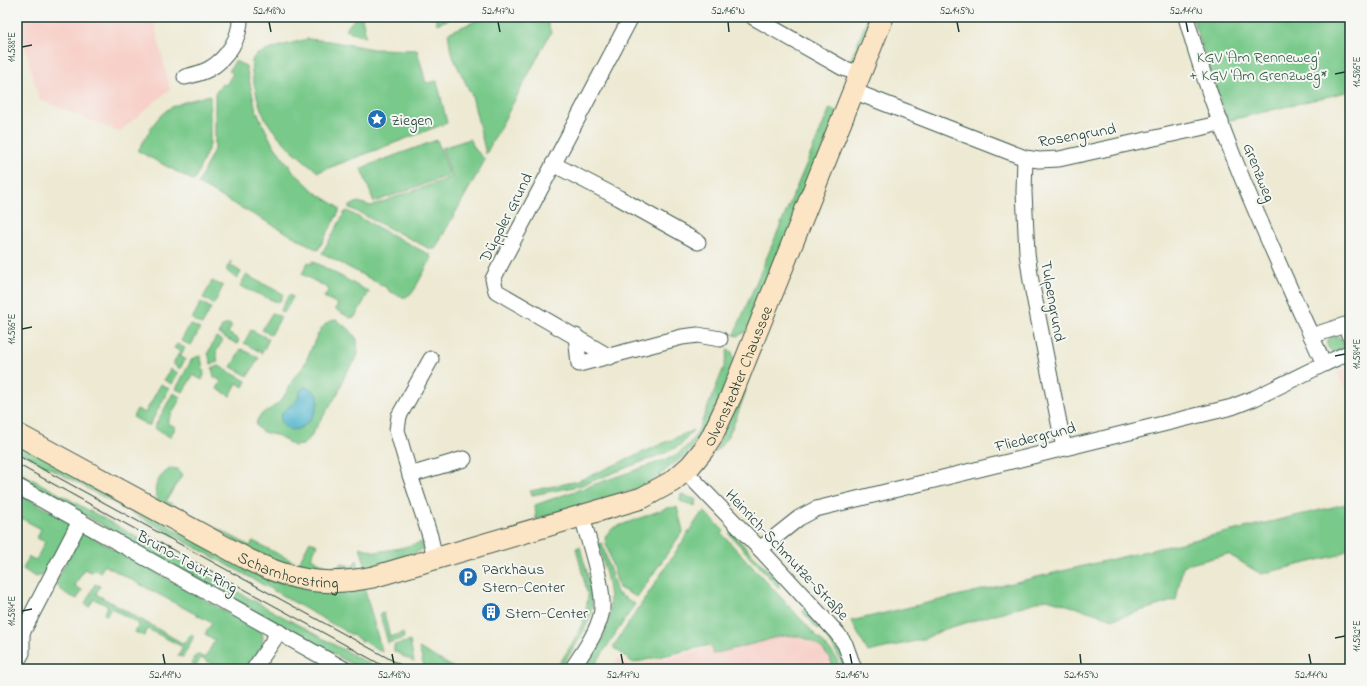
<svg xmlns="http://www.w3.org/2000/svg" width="1367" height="686" viewBox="0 0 1367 686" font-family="'Indie Flower',sans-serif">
  <rect width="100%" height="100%" fill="#f6f6f2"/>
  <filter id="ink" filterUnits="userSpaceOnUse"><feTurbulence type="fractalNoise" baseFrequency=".025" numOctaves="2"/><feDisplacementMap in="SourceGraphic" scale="8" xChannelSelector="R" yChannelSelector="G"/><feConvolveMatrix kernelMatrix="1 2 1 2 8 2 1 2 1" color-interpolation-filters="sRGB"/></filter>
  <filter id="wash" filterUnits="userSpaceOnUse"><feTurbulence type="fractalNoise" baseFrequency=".012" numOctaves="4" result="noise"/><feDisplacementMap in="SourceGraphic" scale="16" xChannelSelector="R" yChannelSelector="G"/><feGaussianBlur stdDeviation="0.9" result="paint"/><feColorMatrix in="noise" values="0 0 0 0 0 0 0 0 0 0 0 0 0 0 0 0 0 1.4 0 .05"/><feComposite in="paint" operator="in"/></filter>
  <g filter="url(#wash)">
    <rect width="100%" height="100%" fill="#ede9d2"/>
    <g fill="#f7d0c9">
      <polygon points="17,17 153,17 170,89 119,132 39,99"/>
      <polygon points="1350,366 1350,400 1337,372"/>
      <polygon points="783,633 818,637 836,657 840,669 612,669 618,658 633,667 709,648 714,652"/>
    </g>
    <g fill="#78c98a" stroke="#4c835f">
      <polygon points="356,17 362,17 366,37 345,30"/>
      <polygon points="435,17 455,17 437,24"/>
      <polygon points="485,17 545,17 551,32 486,154 472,96 451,53 448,33"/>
      <polygon points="868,17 877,17 858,58 850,61"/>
      <polygon points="1192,17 1350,17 1350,91 1227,121"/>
      <path d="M308 39 330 41 373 49 417 50 426 83 437 81 447 123 318 172C299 156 279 141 266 120 259 108 256 92 253 79 252 71 249 62 255 56 260 51 299 41 308 39Z"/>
      <polygon points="235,61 246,66 256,110 272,143 293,171 316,193 337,206 339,209 339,212 318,250 198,184 215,147 215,94 222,84 226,85 233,73 229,71"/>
      <path d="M210 95V145L194 181 138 151C148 134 156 114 174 106 185 101 199 98 210 95Z"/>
      <polygon points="830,108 838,112 749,330 738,336 734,335"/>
      <polygon points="470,139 475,149 485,160 435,249 430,249 348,207 358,202 371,206 452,177 442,148"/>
      <polygon points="437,140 450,175 374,202 361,168"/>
      <polygon points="347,211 430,255 431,259 413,292 406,297 402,297 389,291 387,288 322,253 345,212"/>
      <polygon points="231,261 230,265 241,272 237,279 227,271 227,268"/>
      <polygon points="313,261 369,292 355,317 350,318 335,309 338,304 324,297 329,289 302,274 308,262 312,264"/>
      <path d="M246 275 283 294 280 301 277 302C265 297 253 292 240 286Z"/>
      <polygon points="212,281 223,286 214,304 203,298"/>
      <polygon points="289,295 293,297 284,313 280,311"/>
      <polygon points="201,302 211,308 202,325 192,319"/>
      <polygon points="272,313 281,317 271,335 262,330"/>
      <path d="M336 320 349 329 357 339 358 355 345 375 338 393 309 439 303 445 294 446 279 436 263 432 258 428 256 425C257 412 269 412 277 404 285 397 288 389 293 379 295 375 298 373 301 370 311 356 317 320 336 320Z"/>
      <polygon points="190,324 200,329 191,345 181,341"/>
      <polygon points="229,324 232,326 228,333 239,340 237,344 219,334 222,326"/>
      <polygon points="251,330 269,339 262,353 244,343"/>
      <circle cx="1335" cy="344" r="8"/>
      <polygon points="216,337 222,341 216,352 218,362 211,364 208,353"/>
      <polygon points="177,344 185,348 180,356 185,359 180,369 173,364 180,351 174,348"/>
      <polygon points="241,349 259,358 248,376 231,367"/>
      <path d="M728 349 732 352 736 366 704 431 690 451 651 482 636 489 536 519 535 505 673 457C684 450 692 442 698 431L724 367Z"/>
      <polygon points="199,356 201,357 204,375 202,380 193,375 183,392 176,389 192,359"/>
      <polygon points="219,366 246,381 243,387 237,383 230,396 217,389 221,381 214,377 212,368"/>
      <polygon points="170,369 178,373 172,384 164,380"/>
      <polygon points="161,384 169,389 149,426 133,417 137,409 145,413"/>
      <path d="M746 390C738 412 732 438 714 453L741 391Z"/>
      <polygon points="173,393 181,397 167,423 176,427 170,437 154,428"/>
      <polygon points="693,430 682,444 670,451 579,486 532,495 530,491 578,481"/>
      <polygon points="17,442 248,570 364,587 382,652 244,574 17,450"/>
      <path d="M171 468 178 469 182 475 166 501 250 546 253 541 298 564 310 541 317 545 311 558 328 567H339L341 563 352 567 357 560 360 570 345 573 288 569 157 500C152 485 159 476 171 468Z"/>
      <polygon points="17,471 375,667 374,669 361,669 117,535 113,531 17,477"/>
      <polygon points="17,493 69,521 70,531 45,575 35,577 23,569 29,557 36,560 45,542 37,538 41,529 17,516"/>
      <polygon points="681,494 697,500 695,506 680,501"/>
      <polygon points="1350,503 1350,547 1339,555 1261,574 1228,554 1183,566 1176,600 1114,619 1047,599 945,629 924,639 868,652 851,621"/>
      <polygon points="677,507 683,531 637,597 619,588 605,540 606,535 613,528 667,508"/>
      <path d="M705 512 724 531 722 534 827 647 836 657 840 669H834C828 648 807 633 784 636 778 636 770 639 764 641 747 645 730 650 713 654L710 645 633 663 613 647 700 515Z"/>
      <path d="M83 532 262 632C266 647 254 657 245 669H221L201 658 196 666 191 663 197 654 205 658 215 640 205 634 212 623 104 565 100 573 95 570 91 572 84 569 75 586 82 590 77 599C68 595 60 592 56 582L81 533Z"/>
      <polygon points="731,532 779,582 779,588 729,534"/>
      <polygon points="423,542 423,548 415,554 366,568 360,547 376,552 400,548"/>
      <path d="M602 543 617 593 635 604 592 669H582C591 656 605 639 608 623 614 596 605 569 598 544Z"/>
      <path d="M580 547C584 563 590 580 592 596 594 623 574 647 560 669H556L575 639 585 617 588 596 576 548Z"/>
      <polygon points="95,584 100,586 96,594 184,644 190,635 193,636 193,638 183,657 178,656 183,647 148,629 144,636 135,632 139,624 111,608 107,615 104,614 108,606 94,599 89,607 85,604"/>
      <polygon points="805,608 822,628 818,629 802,611"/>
      <polygon points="384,613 390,637 403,633 404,638 388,643 380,614"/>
      <polygon points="826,633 842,652 848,669 844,669 837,653 824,634"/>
      <polygon points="410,641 414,662 394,651 394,645"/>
      <polygon points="419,648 456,669 428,669 424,667"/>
    </g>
    <path fill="#4db4cb" stroke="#367880" d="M305 387 311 389 318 396C320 412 304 434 287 429L281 423C279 408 290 409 297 400 301 395 298 389 305 387Z"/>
  </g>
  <g filter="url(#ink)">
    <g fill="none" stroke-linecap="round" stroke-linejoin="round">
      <defs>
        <g id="street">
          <polyline points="753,17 843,68 860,74"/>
          <path d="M1186 17C1219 137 1273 251 1324 364L1350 352"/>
          <path d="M185 77C193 75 202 73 209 69 227 59 241 37 240 17"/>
          <polyline points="853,91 1025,158 1039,160 1059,159 1209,126 1221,122"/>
          <polyline points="1025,158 1024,192 1027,253 1031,281 1064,448"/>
          <polyline points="553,164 619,198 698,242"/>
          <polyline points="576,336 579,364 682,337 698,335 720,339"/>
          <polyline points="1311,336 1345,325 1350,337"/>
          <polyline points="610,357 496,291 493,279 631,17"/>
          <polyline points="431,359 399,416 397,430 410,475 430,536 435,559"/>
          <polyline points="685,471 760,549 837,633 845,644 854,669"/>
          <polyline points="410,475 464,459"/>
          <polyline points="17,486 344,669"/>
          <polyline points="760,549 799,518 816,509 1232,407 1255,398 1324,364"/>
          <polyline points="17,661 22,653 22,633 80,521"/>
          <polyline points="254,669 279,632"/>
          <path d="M572 669C583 652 596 635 601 615 607 593 588 540 582 516"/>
        </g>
        <g id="secondary">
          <path id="s1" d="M17 434 249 560C293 581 324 587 373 577L642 498 673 481 691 465 704 449 711 438 731 396 883 17"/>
        </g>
      </defs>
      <use href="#street" stroke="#3e574c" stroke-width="17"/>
      <use href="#secondary" stroke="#3e574c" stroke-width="23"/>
      <use href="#street" stroke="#fff" stroke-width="15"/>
      <use href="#secondary" stroke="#fce5c4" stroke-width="21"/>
      <g stroke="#1f3d34" stroke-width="1">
        <polyline points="17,455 408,669"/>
        <polyline points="17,464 389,669"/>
      </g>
    </g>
  </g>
  <path fill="none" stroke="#1f3d34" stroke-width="1.5" d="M269 22 271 32M498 22 500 32M728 22 729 32M957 22 959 32M1186 22 1188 32M22 47 32 45M1335 74 1345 72M22 329 32 327M1335 356 1345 354M22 611 32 609M1335 638 1345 636M163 654 165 664M392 654 394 664M621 654 623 664M850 654 852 664M1080 654 1081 664M1309 654 1311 664"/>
  <defs>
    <symbol id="sight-disc" viewBox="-11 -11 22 22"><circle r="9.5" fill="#1f6fb2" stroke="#f6f6f2"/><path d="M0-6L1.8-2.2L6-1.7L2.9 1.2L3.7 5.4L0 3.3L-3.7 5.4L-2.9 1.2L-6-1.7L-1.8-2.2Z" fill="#fff"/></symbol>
    <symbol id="parking-disc" viewBox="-11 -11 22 22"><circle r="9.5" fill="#1f6fb2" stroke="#f6f6f2"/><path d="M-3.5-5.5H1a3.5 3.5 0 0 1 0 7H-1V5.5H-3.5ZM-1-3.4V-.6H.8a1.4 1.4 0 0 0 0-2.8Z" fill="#fff"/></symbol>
    <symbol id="building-disc" viewBox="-11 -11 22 22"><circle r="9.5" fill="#1f6fb2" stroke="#f6f6f2"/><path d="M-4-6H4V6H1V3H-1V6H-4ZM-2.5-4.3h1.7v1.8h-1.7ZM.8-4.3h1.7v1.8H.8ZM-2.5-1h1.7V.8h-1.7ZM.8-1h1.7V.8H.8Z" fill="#fff"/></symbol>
  </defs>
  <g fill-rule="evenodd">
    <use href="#sight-disc" x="366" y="108" width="22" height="22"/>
    <use href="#parking-disc" x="457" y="566" width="22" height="22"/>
    <use href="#building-disc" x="480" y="601" width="22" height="22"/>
  </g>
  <g text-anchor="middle" stroke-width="4" stroke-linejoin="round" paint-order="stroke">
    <g font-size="16" fill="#35604a" stroke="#f6f6f2">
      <text x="1258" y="62">KGV 'Am Renneweg'<tspan x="1258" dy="18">+ KGV 'Am Grenzweg*</tspan></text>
    </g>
    <g font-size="16" fill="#1f3d34" stroke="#f6f6f2" text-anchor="start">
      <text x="391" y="125">Ziegen</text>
      <text x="482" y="574">Parkhaus<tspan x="482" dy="18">Stern-Center</tspan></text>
      <text x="505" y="618">Stern-Center</text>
    </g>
    <g font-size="16" fill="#1f3d34" stroke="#f6f6f2">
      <text transform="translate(1077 134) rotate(-10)" y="6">Rosengrund</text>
      <text transform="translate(1260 172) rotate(68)" y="6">Grenzweg</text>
      <text transform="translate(505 217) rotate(-63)" y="6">Düppler Grund</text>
      <text transform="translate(1054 301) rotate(80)" y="6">Tulpengrund</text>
      <text dy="6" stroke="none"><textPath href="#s1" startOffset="833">Olvenstedter Chaussee</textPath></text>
      <text transform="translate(1035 436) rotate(-14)" y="6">Fliedergrund</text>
      <text transform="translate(788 554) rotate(47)" y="6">Heinrich-Schmutze-Straße</text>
      <text transform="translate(188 561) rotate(29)" y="6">Bruno-Taut-Ring</text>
      <text dy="6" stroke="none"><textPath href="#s1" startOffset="305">Scharnhorstring</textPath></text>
    </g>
  </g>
  <rect width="1367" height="686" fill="none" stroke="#f6f6f2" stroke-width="44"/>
  <rect x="22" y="22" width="1323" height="642" fill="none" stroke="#1f3d34" stroke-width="1.5"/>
  <g font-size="10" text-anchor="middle" fill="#1f3d34">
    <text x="269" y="14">52.148°N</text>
    <text x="498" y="14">52.147°N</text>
    <text x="728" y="14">52.146°N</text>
    <text x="957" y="14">52.145°N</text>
    <text x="1186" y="14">52.144°N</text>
    <text transform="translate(11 47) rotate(-90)" y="4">11.588°E</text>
    <text transform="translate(1356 72) rotate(-90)" y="4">11.586°E</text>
    <text transform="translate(11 329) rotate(-90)" y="4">11.586°E</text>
    <text transform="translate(1356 354) rotate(-90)" y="4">11.584°E</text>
    <text transform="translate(11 611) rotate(-90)" y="4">11.584°E</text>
    <text transform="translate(1356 636) rotate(-90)" y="4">11.582°E</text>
    <text x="165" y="678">52.149°N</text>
    <text x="394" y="678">52.148°N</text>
    <text x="623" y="678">52.147°N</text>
    <text x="852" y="678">52.146°N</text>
    <text x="1081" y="678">52.145°N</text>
    <text x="1311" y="678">52.144°N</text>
  </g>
</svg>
